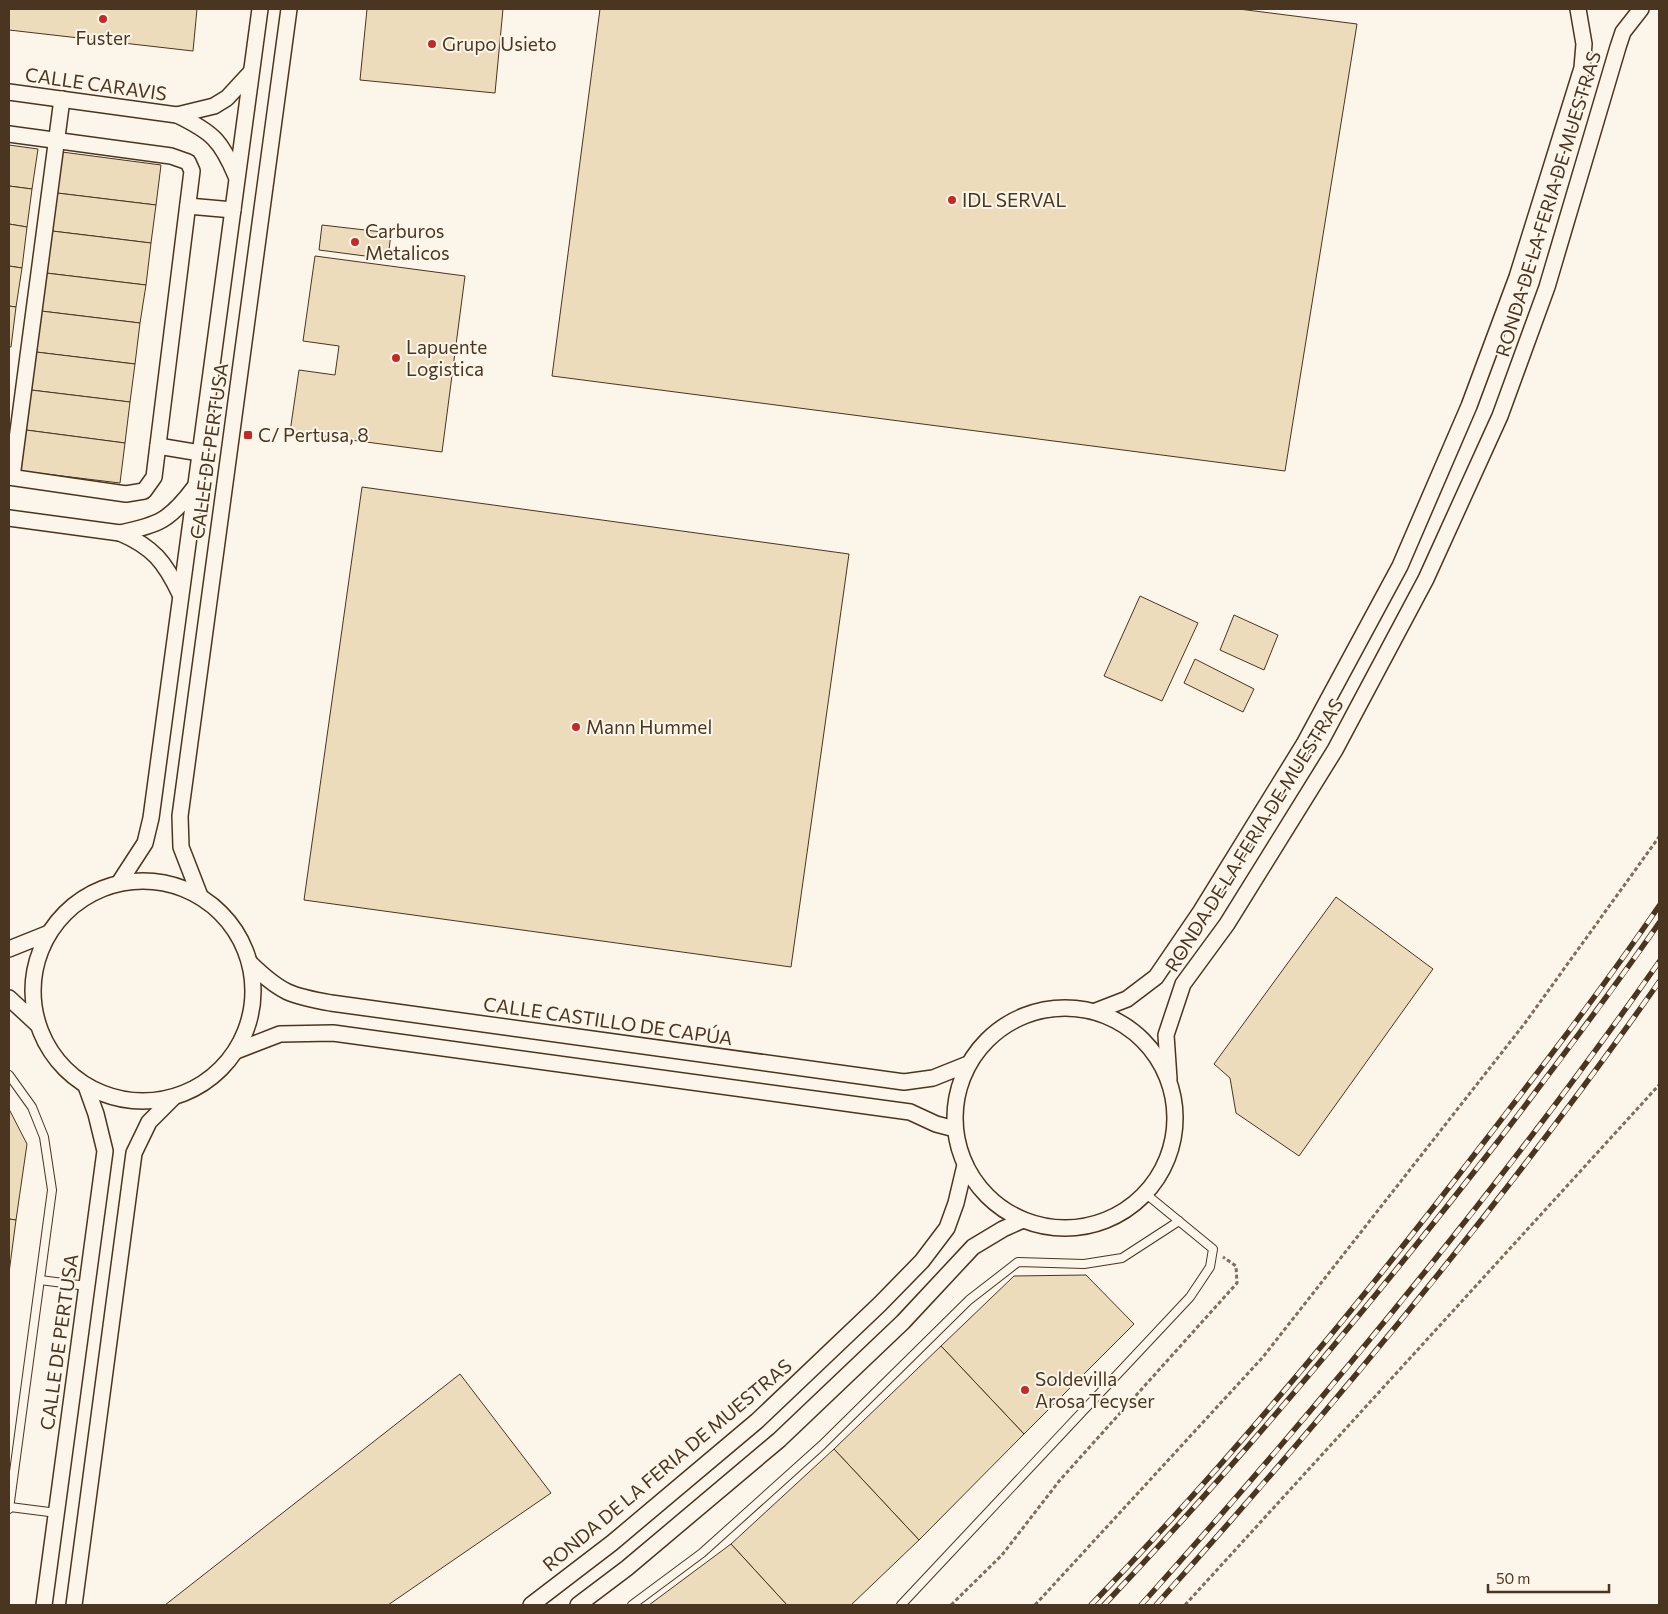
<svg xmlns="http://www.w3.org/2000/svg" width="1668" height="1614" viewBox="0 0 1668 1614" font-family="Commissioner,sans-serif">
  <rect width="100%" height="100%" fill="#fbf6e9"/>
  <g fill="#ecdcbc" stroke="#4a3520">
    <polygon points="9,9 197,9 193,51 9,30"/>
    <polygon points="367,9 503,9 495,93 360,80"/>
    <polygon points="600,9 1239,9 1357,24 1285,471 552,376"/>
    <polygon points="9,145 38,149 32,189 9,186"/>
    <polygon points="62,152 161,165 156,205 57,193"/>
    <polygon points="9,186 32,189 27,227 9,224"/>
    <polygon points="57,193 156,205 151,243 52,231"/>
    <polygon points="9,224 27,227 22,268 9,266"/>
    <polygon points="322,225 391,233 388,259 319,250"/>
    <polygon points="52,231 151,243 146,285 46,273"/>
    <polygon points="315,256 465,276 442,452 290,432 299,370 335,375 339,346 303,341"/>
    <polygon points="9,266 22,268 16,307 9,306"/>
    <polygon points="46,273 146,285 140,323 41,311"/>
    <polygon points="9,306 16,307 11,347 9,347"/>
    <polygon points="41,311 140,323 135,364 36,352"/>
    <polygon points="36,352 135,364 130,402 31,390"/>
    <polygon points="31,390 130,402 125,443 26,430"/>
    <polygon points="26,430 125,443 120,483 21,471"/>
    <polygon points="362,487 849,554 791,967 304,900"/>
    <polygon points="1140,596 1198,623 1162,701 1104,676"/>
    <polygon points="1234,615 1278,635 1264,670 1220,650"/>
    <polygon points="1195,659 1254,689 1243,712 1184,683"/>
    <polygon points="1336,897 1433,969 1299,1156 1236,1113 1230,1078 1214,1064"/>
    <polygon points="9,1109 27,1144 16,1220 9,1219"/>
    <polygon points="9,1219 16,1220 9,1273"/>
    <polygon points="1086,1275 1134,1324 1024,1434 941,1346 1014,1276"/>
    <polygon points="941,1346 1024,1434 919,1540 834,1449"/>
    <polygon points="460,1374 551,1493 388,1605 165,1605"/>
    <polygon points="834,1449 919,1540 851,1605 787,1605 731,1544"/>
    <polygon points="731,1544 787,1605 649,1605"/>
  </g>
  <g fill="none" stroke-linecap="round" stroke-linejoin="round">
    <defs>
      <g id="lane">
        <polyline points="9,1075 32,1107 44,1137 52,1190 9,1509"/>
        <polyline points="40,1280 87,1286"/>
        <polyline points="10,1507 57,1513"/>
        <polyline points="632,1605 702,1553 822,1445 969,1300 1018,1262 1084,1264 1122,1258 1179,1221"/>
        <polyline points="901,1605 1190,1297 1210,1267 1213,1249 1146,1194"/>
      </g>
      <g id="street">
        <polyline points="9,92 177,115 214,106 227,98 251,72"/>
        <path d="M177 115C212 132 221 140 236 176"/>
        <polyline points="9,134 171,156 188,162 192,171 154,477 144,491 126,494 9,477"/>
        <polyline points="188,206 233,210"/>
        <polyline points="158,446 200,453"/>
        <polyline points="12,477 62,99"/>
        <path d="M9 518 120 533C153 547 165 562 180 594"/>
        <path d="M120 533C159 525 170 520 194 488"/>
        <circle cx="143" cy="991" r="110"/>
        <polyline points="119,883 145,843 151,818 260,9"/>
        <polyline points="200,896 181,847 180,816 289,9"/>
        <polyline points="9,949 49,933"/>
        <path d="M251 964C281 993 291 996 331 1003L904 1082 933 1078 968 1064"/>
        <polyline points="9,998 37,1024"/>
        <circle cx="1065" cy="1118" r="110"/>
        <polyline points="1096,1011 1127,999 1156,977 1201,911 1304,744 1400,566 1469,406 1517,277 1582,68 1584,44 1578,9"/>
        <polyline points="236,1051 280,1034 333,1033 910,1112 936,1124 955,1129"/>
        <polyline points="1169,1079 1166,1035 1183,984 1227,924 1335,750 1426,579 1500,416 1547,287 1618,47 1623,32 1641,9"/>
        <polyline points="44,1605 105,1151 96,1114 86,1086"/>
        <polyline points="74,1605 134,1153 149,1122 173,1098"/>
        <polyline points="531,1605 612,1543 757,1421 880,1304 922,1261 947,1228 956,1203 965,1165"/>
        <polyline points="578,1605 627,1568 779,1440 903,1322 973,1247 1003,1229 1023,1220"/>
      </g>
    </defs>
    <use href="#lane" stroke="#4a3520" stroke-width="10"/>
    <use href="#street" stroke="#4a3520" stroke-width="18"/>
    <g stroke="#7f6f5c" stroke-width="3" stroke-dasharray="4 2.5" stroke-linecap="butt">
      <polyline points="951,1605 1002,1555 1060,1480 1237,1283 1236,1266 1223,1257"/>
      <polyline points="1035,1605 1263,1357 1525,1023 1659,837"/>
      <polyline points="1185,1605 1659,1085"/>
    </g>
    <use href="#lane" stroke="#fbf6e9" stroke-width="8"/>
    <use href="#street" stroke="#fbf6e9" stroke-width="15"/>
    <defs>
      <g id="rail">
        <path d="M1091 1605C1230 1461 1359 1305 1481 1146 1542 1067 1603 988 1659 906"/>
        <path d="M1104 1605C1244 1457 1374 1301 1499 1140 1553 1069 1608 997 1659 923"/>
        <path d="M1141 1605C1325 1400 1500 1188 1659 962"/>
        <path d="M1156 1605C1334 1407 1505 1201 1659 982"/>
      </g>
    </defs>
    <use href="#rail" stroke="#4a3520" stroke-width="5.5"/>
    <use href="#rail" stroke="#fbf6e9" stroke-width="4" stroke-dasharray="11" stroke-linecap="butt"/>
  </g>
  <g fill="#c62828" stroke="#fbf6e9" stroke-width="2">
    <circle cx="103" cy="19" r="5"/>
    <circle cx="432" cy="44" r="5"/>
    <circle cx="952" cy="200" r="5"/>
    <circle cx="355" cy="242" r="5"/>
    <circle cx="396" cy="358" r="5"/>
    <rect x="243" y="430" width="10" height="10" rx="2.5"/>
    <circle cx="576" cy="727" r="5"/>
    <circle cx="1025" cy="1390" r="5"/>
  </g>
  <g text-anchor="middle" stroke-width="4" stroke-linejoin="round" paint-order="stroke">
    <g font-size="19" fill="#4a3520" stroke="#fbf6e9" text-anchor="start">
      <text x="103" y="45" text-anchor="middle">Fuster</text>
      <text x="442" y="51">Grupo Usieto</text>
      <text x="962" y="207">IDL SERVAL</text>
      <text x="365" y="238">Carburos<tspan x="365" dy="22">Metalicos</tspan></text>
      <text x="406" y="354">Lapuente<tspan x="406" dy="22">Logistica</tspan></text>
      <text x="258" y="442">C/ Pertusa, 8</text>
      <text x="586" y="734">Mann Hummel</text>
      <text x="1035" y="1386">Soldevilla<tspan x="1035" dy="22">Arosa Tecyser</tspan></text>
    </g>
    <g font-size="19" fill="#4a3520" stroke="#fbf6e9">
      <text transform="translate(96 84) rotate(8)" y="7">CALLE CARAVIS</text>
      <text transform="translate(1548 204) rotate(-73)" y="7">RONDA DE LA FERIA DE MUESTRAS</text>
      <text transform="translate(209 451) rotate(-82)" y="7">CALLE DE PERTUSA</text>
      <text transform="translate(1254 835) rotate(-58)" y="7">RONDA DE LA FERIA DE MUESTRAS</text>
      <text transform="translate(608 1021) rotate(8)" y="7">CALLE CASTILLO DE CAPÚA</text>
      <text transform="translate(59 1342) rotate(-82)" y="7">CALLE DE PERTUSA</text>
      <text transform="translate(667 1465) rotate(-40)" y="7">RONDA DE LA FERIA DE MUESTRAS</text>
    </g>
  </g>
  <rect width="1668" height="1614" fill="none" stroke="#4a3520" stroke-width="20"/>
  <path d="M1488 1584v8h121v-8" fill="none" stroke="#4a3520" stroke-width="2.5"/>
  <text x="1496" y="1584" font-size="15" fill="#4a3520" stroke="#fbf6e9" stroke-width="4" paint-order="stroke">50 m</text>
</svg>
